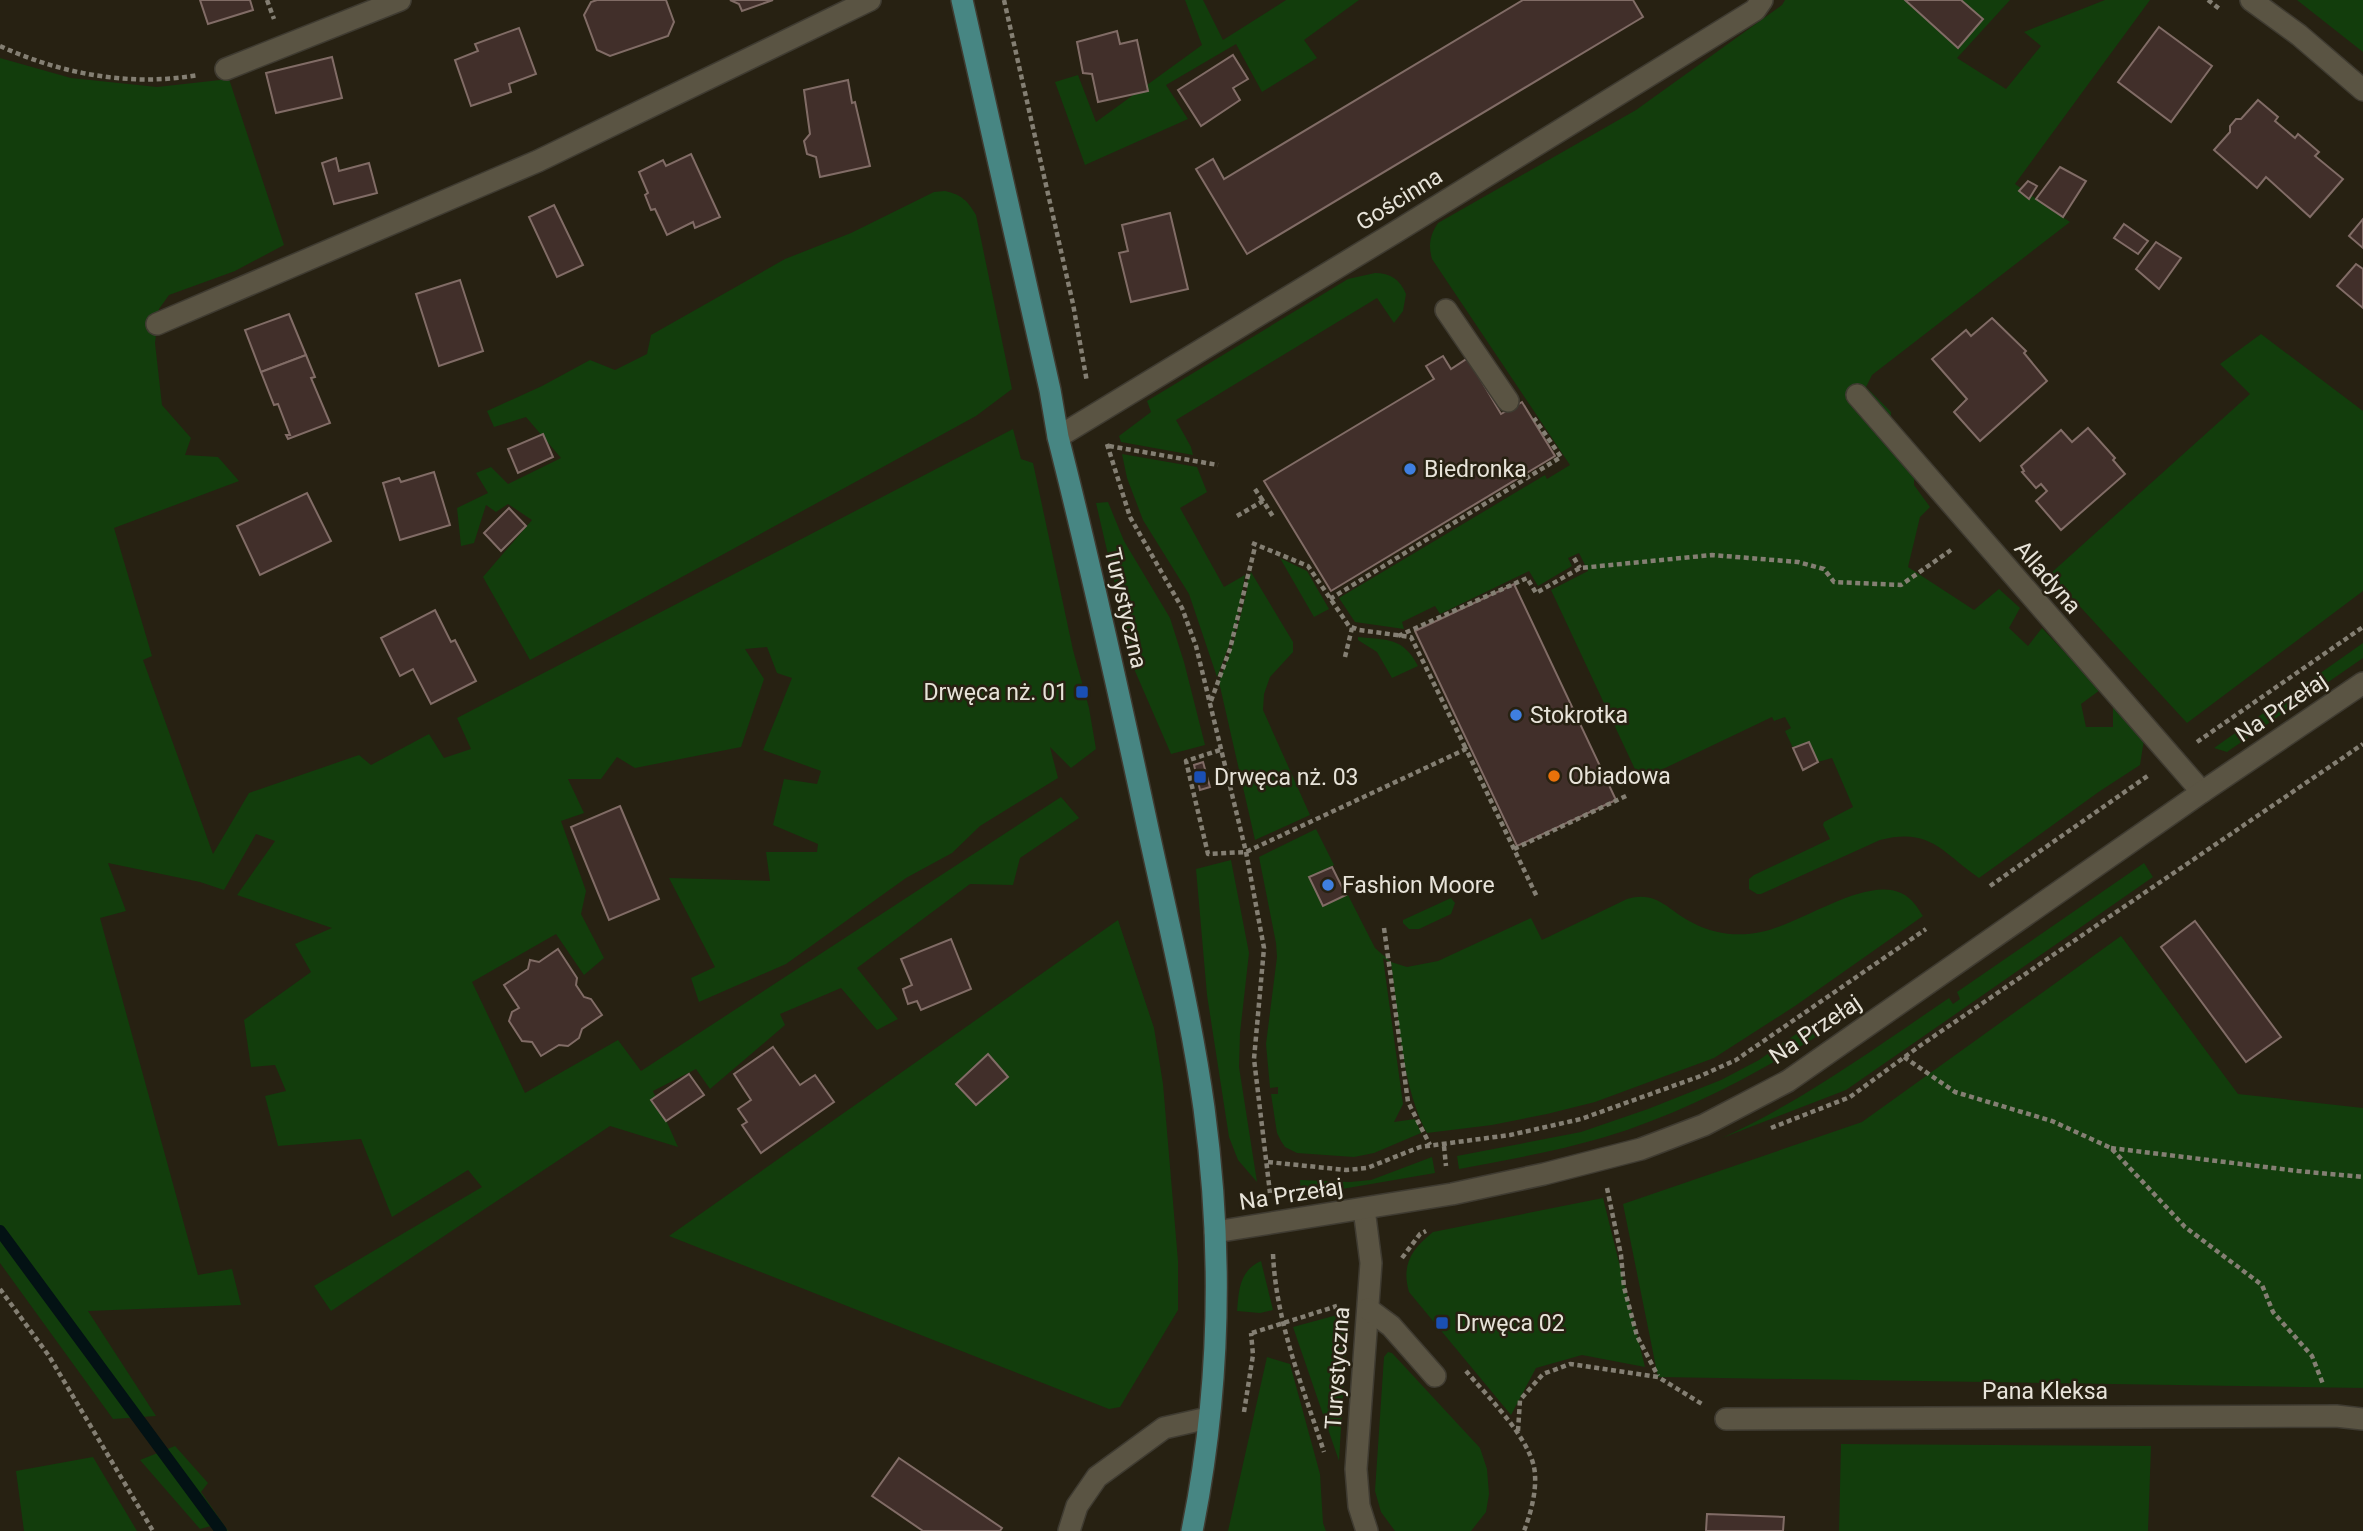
<svg xmlns="http://www.w3.org/2000/svg" width="2363" height="1531" viewBox="0 0 2363 1531" font-family="Roboto,sans-serif">
  <rect width="100%" height="100%" fill="#272112"/>
  <g fill="#123d0c">
    <polygon points="1185,0 1203,0 1223,40 1286,0 1359,0 1304,40 1317,58 1262,92 1236,44 1166,85 1188,119 1085,165 1055,82 1078,75 1096,122 1202,45"/>
    <path d="M1785 0H2010L1957 58 2006 89 2041 46 2024 32 2105 0H2150L2015 184 2070 222 1872 375 1866 387 1891 412V422L1898 427V438L1914 475V485L1930 507 1920 517 1908 567 1974 610 1999 589 2020 608 2009 628 2028 646 2042 628 2100 690 2081 704 2086 727H2113V700L2144 740 2140 765 2100 791 1979 878C1942 852 1930 827 1880 840L1761 894H1757L1749 889V879L1754 875 1830 839 1823 825 1824 822 1853 807 1832 758 1818 762 1808 742 1793 748 1785 731 1791 728 1785 717 1774 721 1772 717 1640 780 1551 590 1588 571 1579 553 1568 558 1572 566 1538 586 1529 571 1440 614 1435 606 1402 622 1404 629 1355 622 1339 598 1545 475 1547 479 1570 465 1432 259C1428 245 1430 235 1438 223L1636 110 1782 5Z"/>
    <polygon points="2297,0 2363,0 2363,52"/>
    <polygon points="0,58 71,78 157,87 229,79 284,245 235,271 169,295 159,309 155,343 162,405 191,438 185,455 218,457 239,481 114,528 152,656 143,660 213,854 249,793 359,755 371,765 429,734 444,758 471,749 457,718 1013,429 1021,459 1033,463 1073,650 1089,708 1096,749 1071,768 1050,747 1058,778 980,826 952,853 906,878 786,964 699,1002 691,978 715,967 669,878 770,881 766,852 817,852 818,844 773,825 784,779 817,784 821,771 763,750 792,678 777,673 767,647 745,649 764,679 741,747 635,768 617,757 601,779 568,779 584,813 561,821 586,891 581,914 604,958 584,975 556,934 472,982 525,1093 618,1040 641,1071 1061,797 1079,818 1020,858 1013,885 970,884 857,968 898,1019 877,1030 841,988 780,1014 785,1025 710,1089 696,1069 653,1091 678,1147 610,1126 331,1311 314,1286 482,1187 468,1170 392,1217 361,1139 278,1146 265,1096 286,1091 275,1065 251,1067 244,1020 311,972 295,944 332,928 237,895 275,841 256,834 224,890 200,882 108,863 126,911 100,918 198,1275 232,1269 241,1305 88,1311 156,1416 113,1419 0,1263"/>
    <path d="M945 191C962 195 967 200 976 215L1012 389 976 416 530 660 483 577 532 520 508 504 496 512 486 505 474 543 461 546 457 508 488 493 476 473 491 467 508 484 561 458 526 417 494 427 487 411 542 386 590 360 615 370 647 354 651 335 785 259 851 233 934 192Z"/>
    <path d="M1375 273C1390 273 1400 279 1406 294L1403 311 1394 323 1377 298 1176 420 1191 447 1193 455 1121 442 1119 436 1151 412 1147 401 1348 279Z"/>
    <polygon points="2261,334 2363,411 2363,591 2187,723 2050,574 2250,394 2220,364"/>
    <polygon points="1122,454 1197,467 1207,492 1180,508 1224,587 1245,575 1236,627 1217,677 1189,594 1143,520 1127,478"/>
    <polygon points="1108,502 1124,541 1170,618 1184,662 1205,745 1171,754 1135,671 1096,503"/>
    <polygon points="1280,558 1307,571 1329,609 1314,617"/>
    <polygon points="1251,572 1293,642 1293,652 1270,677 1264,694 1263,710 1310,815 1255,840 1219,682 1234,641 1247,590 1247,582"/>
    <path d="M1358 637C1387 640 1403 637 1418 666L1392 678 1377 652 1358 640Z"/>
    <polygon points="2363,643 2363,658 2227,752 2214,748"/>
    <path d="M1316 829 1334 865 1310 877 1323 906 1348 895 1375 948 1391 962 1407 967 1438 961 1531 918 1542 940 1627 899C1658 890 1668 911 1693 923 1714 934 1738 937 1761 932 1799 925 1865 876 1901 893 1912 898 1917 907 1923 916L1795 1006 1714 1058 1595 1102 1547 1114 1492 1125 1427 1133C1401 1085 1399 1017 1391 963L1383 958 1403 1104 1394 1122 1415 1119 1421 1133 1374 1153 1354 1157 1297 1153 1285 1147 1281 1141 1277 1133 1271 1094H1278V1087L1270 1088 1266 1044 1277 957 1276 943 1259 857Z"/>
    <polygon points="1231,860 1249,953 1240,1033 1239,1067 1257,1182 1238,1160 1229,1137 1207,995 1196,869"/>
    <path d="M2144 863 2153 877 1846 1090 1722 1138C1803 1101 1875 1048 1949 998L1953 1004 1960 999 1957 992Z"/>
    <polygon points="1451,898 1455,903 1451,914 1419,929 1409,929 1403,923 1403,920"/>
    <polygon points="1118,920 1154,1028 1163,1084 1178,1261 1178,1310 1120,1407 1109,1409 669,1236"/>
    <polygon points="2121,936 2238,1094 2363,1108 2363,1388 1658,1377 1623,1204 1862,1122"/>
    <path d="M1809 1025 1816 1037C1749 1078 1680 1114 1605 1137 1557 1151 1508 1160 1459 1169L1457 1156 1581 1132 1648 1109 1721 1080 1759 1060Z"/>
    <polygon points="1432,1157 1435,1173 1301,1196 1300,1180 1350,1182 1371,1180"/>
    <path d="M1603 1198 1645 1367 1582 1355 1536 1368 1511 1415 1409 1292C1401 1264 1412 1249 1433 1232Z"/>
    <path d="M1261 1261 1273 1310 1260 1313 1237 1311C1239 1290 1239 1271 1261 1261Z"/>
    <polygon points="1348,1312 1339,1461 1293,1327"/>
    <polygon points="1388,1352 1392,1353 1480,1448 1487,1469 1489,1494 1486,1512 1471,1531 1395,1531 1381,1512 1375,1491 1384,1357"/>
    <polygon points="1267,1357 1290,1364 1320,1474 1323,1523 1326,1531 1228,1531"/>
    <polygon points="1841,1444 2151,1446 2148,1531 1839,1531"/>
    <polygon points="175,1446 208,1483 201,1492 228,1531 214,1531 211,1526 200,1529 140,1460"/>
    <polygon points="93,1457 137,1531 24,1531 16,1471"/>
  </g>
  <g fill="none" stroke-linecap="round" stroke-linejoin="round">
    <polyline stroke="#031214" stroke-width="12" points="0,1231 221,1531"/>
  </g>
  <g fill="#412f2a" stroke="#816c66" stroke-width="2">
    <polygon points="200,0 250,0 253,10 208,24"/>
    <polygon points="597,0 666,0 674,22 668,36 610,56 597,50 584,15 591,2"/>
    <polygon points="730,0 773,0 742,11 739,4"/>
    <polygon points="1523,0 1633,0 1643,17 1247,254 1196,169 1213,159 1224,179"/>
    <polygon points="1905,0 1961,0 1983,19 1958,48"/>
    <polygon points="2159,27 2212,66 2171,122 2118,82"/>
    <polygon points="519,28 536,74 509,84 511,92 471,106 455,60 478,51 475,44"/>
    <polygon points="1117,31 1120,44 1137,40 1148,91 1098,102 1092,74 1083,73 1077,42"/>
    <polygon points="1233,55 1248,79 1233,88 1240,100 1201,126 1178,90"/>
    <polygon points="332,57 342,98 276,113 266,73"/>
    <polygon points="848,80 852,103 855,102 870,166 820,177 816,157 807,154 804,141 810,134 804,90"/>
    <polygon points="2258,100 2278,117 2275,121 2295,138 2298,134 2319,152 2315,156 2343,179 2310,217 2266,177 2257,188 2214,150 2230,132 2230,126 2236,119 2241,119"/>
    <polygon points="691,154 720,217 695,228 693,222 667,235 655,209 651,210 645,195 648,193 639,172 663,160 666,166"/>
    <polygon points="336,158 339,171 369,163 377,193 334,204 322,163"/>
    <polygon points="2060,167 2086,181 2063,217 2036,199"/>
    <polygon points="2028,181 2037,186 2029,199 2019,191"/>
    <polygon points="554,205 583,265 557,277 529,217"/>
    <polygon points="1170,213 1188,289 1131,302 1119,253 1128,251 1122,225"/>
    <polygon points="2363,219 2363,248 2349,236"/>
    <polygon points="2124,224 2148,241 2138,254 2114,238"/>
    <polygon points="2156,242 2181,258 2159,289 2136,269"/>
    <polygon points="2356,264 2363,269 2363,308 2337,286"/>
    <polygon points="460,280 483,351 439,366 416,294"/>
    <polygon points="289,314 306,355 261,372 245,330"/>
    <polygon points="1992,318 2026,351 2024,353 2047,381 1980,441 1954,412 1967,399 1932,359 1966,330 1971,336"/>
    <polygon points="306,355 315,377 311,378 330,423 288,439 286,435 290,435 278,404 274,405 261,372"/>
    <polygon points="1443,356 1451,369 1468,358 1501,414 1522,402 1555,456 1331,591 1264,481 1434,379 1426,366"/>
    <polygon points="2088,428 2115,458 2113,460 2125,474 2061,530 2036,501 2047,491 2041,484 2036,488 2022,472 2024,471 2021,466 2061,430 2072,442"/>
    <polygon points="543,434 553,457 518,473 508,449"/>
    <polygon points="434,472 450,525 400,540 383,483 399,478 401,482"/>
    <polygon points="307,493 331,541 260,575 237,526"/>
    <polygon points="509,508 526,526 501,551 484,533"/>
    <polygon points="1514,584 1616,800 1517,846 1415,631"/>
    <polygon points="435,610 451,642 455,640 476,681 431,704 413,669 400,676 381,638"/>
    <polygon points="1809,742 1818,762 1803,770 1793,748"/>
    <polygon points="1203,762 1210,787 1200,790 1194,765"/>
    <polygon points="620,806 659,899 609,920 571,827"/>
    <polygon points="1332,867 1346,895 1323,906 1309,877"/>
    <polygon points="2195,921 2281,1037 2246,1062 2161,947"/>
    <polygon points="951,939 971,989 921,1010 917,1001 908,1004 903,989 912,985 901,959"/>
    <polygon points="558,949 577,978 576,985 584,997 591,999 602,1015 582,1029 579,1038 568,1046 559,1045 541,1056 532,1042 522,1041 509,1021 512,1012 519,1008 504,985 528,969 530,960 539,962"/>
    <polygon points="773,1047 800,1085 815,1075 834,1102 761,1153 742,1125 747,1122 738,1109 751,1100 734,1074"/>
    <polygon points="988,1054 1008,1077 976,1105 956,1084"/>
    <polygon points="689,1074 704,1095 666,1121 651,1100"/>
    <polygon points="899,1458 1002,1528 1000,1531 923,1531 872,1496"/>
    <polygon points="1707,1514 1784,1517 1783,1531 1706,1531"/>
  </g>
  <g fill="none" stroke-linecap="round" stroke-linejoin="round">
    <defs>
      <g id="minor">
        <polyline points="2251,0 2299,35 2363,90"/>
        <polyline points="226,69 400,0"/>
        <polyline points="1446,310 1508,401"/>
        <polyline points="157,324 538,161 870,0"/>
        <polyline points="1857,395 2202,792"/>
        <polyline points="1058,437 1394,233 1755,10 1762,0"/>
        <polyline points="1364,1209 1371,1263 1356,1469 1359,1506 1367,1531"/>
        <polyline points="1215,1232 1452,1194 1544,1174 1641,1149 1704,1125 1788,1081 2202,792 2363,683"/>
        <polyline points="1368,1309 1391,1326 1435,1376"/>
        <polyline points="1726,1419 2336,1416 2363,1419"/>
        <polyline points="1069,1531 1077,1506 1097,1477 1164,1428 1208,1418"/>
      </g>
      <path id="major" d="M962 0 1050 390 1058 437C1091 567 1120 698 1148 829 1168 921 1191 1015 1204 1108 1223 1248 1220 1393 1192 1531"/>
    </defs>
    <use href="#minor" stroke="#3f3b31" stroke-width="24"/>
    <use href="#major" stroke="#3f3b31" stroke-width="24"/>
    <g stroke="#847f73" stroke-width="4.5" stroke-dasharray="5 3.5" stroke-linecap="butt">
      <polyline points="267,0 274,19"/>
      <polyline points="1004,0 1073,304 1087,382"/>
      <polyline points="2208,0 2221,10"/>
      <path d="M0 46C61 74 131 87 198 75"/>
      <polyline points="1107,444 1130,517 1182,608 1196,646 1246,852 1264,948 1254,1059 1270,1193"/>
      <polyline points="1109,446 1218,465"/>
      <polyline points="1255,489 1263,501"/>
      <polyline points="1237,516 1263,501 1274,518"/>
      <polyline points="1252,543 1308,566 1349,626 1359,630 1411,637 1466,749"/>
      <polyline points="1574,558 1580,568"/>
      <polyline points="1330,599 1561,457 1534,418"/>
      <polyline points="1398,636 1527,578 1536,593 1580,568 1712,555 1798,562 1824,569 1834,582 1901,585 1951,550"/>
      <polyline points="1345,657 1352,628"/>
      <polyline points="1211,701 1230,649 1255,547"/>
      <polyline points="2197,742 2363,627"/>
      <polyline points="1220,750 1186,761 1208,854 1246,852 1466,749 1537,897"/>
      <polyline points="1514,849 1628,795"/>
      <polyline points="1990,886 2149,775"/>
      <polyline points="1384,928 1408,1102 1430,1145"/>
      <polyline points="1904,1057 1955,1092 2052,1121 2111,1148 2185,1227 2262,1285 2273,1312 2312,1356 2323,1384"/>
      <polyline points="1771,1128 1850,1097 1921,1045 2363,744"/>
      <polyline points="1444,1146 1446,1166"/>
      <polyline points="2111,1148 2298,1171 2363,1177"/>
      <polyline points="1268,1162 1346,1170 1367,1168 1420,1147 1510,1135 1581,1119 1698,1077 1736,1060 1926,929"/>
      <polyline points="1607,1188 1621,1255 1624,1287 1637,1336 1658,1376"/>
      <path d="M1273 1254C1276 1323 1303 1387 1324 1452"/>
      <polyline points="1402,1258 1420,1234 1426,1231"/>
      <polyline points="0,1289 49,1356 153,1531"/>
      <polyline points="1252,1333 1337,1306"/>
      <path d="M1466 1371C1487 1396 1527 1435 1534 1467 1538 1487 1531 1513 1524 1531"/>
      <polyline points="1244,1412 1253,1355 1251,1333"/>
      <polyline points="1518,1431 1520,1400 1543,1374 1570,1364 1658,1377 1702,1404"/>
    </g>
    <use href="#minor" stroke="#5a5443" stroke-width="21"/>
    <use href="#major" stroke="#478683" stroke-width="21"/>
  </g>
  <g fill="#3f7fe0" stroke="#272112" stroke-width="2.5">
    <circle cx="1410" cy="469" r="7"/>
    <circle cx="1516" cy="715" r="7"/>
    <circle cx="1328" cy="885" r="7"/>
  </g>
  <g fill="#1a4fb4" stroke="#272112" stroke-width="2.5">
    <rect x="1075" y="685" width="14" height="14" rx="3.5"/>
    <rect x="1193" y="770" width="14" height="14" rx="3.5"/>
    <rect x="1435" y="1316" width="14" height="14" rx="3.5"/>
  </g>
  <circle fill="#e8710a" stroke="#272112" stroke-width="2.5" cx="1554" cy="776" r="7"/>
  <g text-anchor="middle" stroke-width="5" stroke-linejoin="round" paint-order="stroke">
    <g font-size="23" fill="#e7e3d9" stroke="#272112">
      <text transform="translate(1399 199) rotate(-32)" y="8">Gościnna</text>
      <text transform="translate(2048 577) rotate(49)" y="8">Alladyna</text>
      <text transform="translate(1126 608) rotate(77)" y="8">Turystyczna</text>
      <text transform="translate(2281 707) rotate(-34)" y="8">Na Przełaj</text>
      <text transform="translate(1815 1029) rotate(-34)" y="8">Na Przełaj</text>
      <text transform="translate(1291 1194) rotate(-9)" y="8">Na Przełaj</text>
      <text transform="translate(1337 1368) rotate(-86)" y="8">Turystyczna</text>
      <text x="2045" y="1399">Pana Kleksa</text>
    </g>
    <g font-size="23" fill="#e7e3d9" stroke="#272112" text-anchor="start">
      <text x="1424" y="477">Biedronka</text>
      <text x="1068" y="700" text-anchor="end">Drwęca nż. 01</text>
      <text x="1530" y="723">Stokrotka</text>
      <text x="1568" y="784">Obiadowa</text>
      <text x="1214" y="785">Drwęca nż. 03</text>
      <text x="1342" y="893">Fashion Moore</text>
      <text x="1456" y="1331">Drwęca 02</text>
    </g>
  </g>
</svg>
